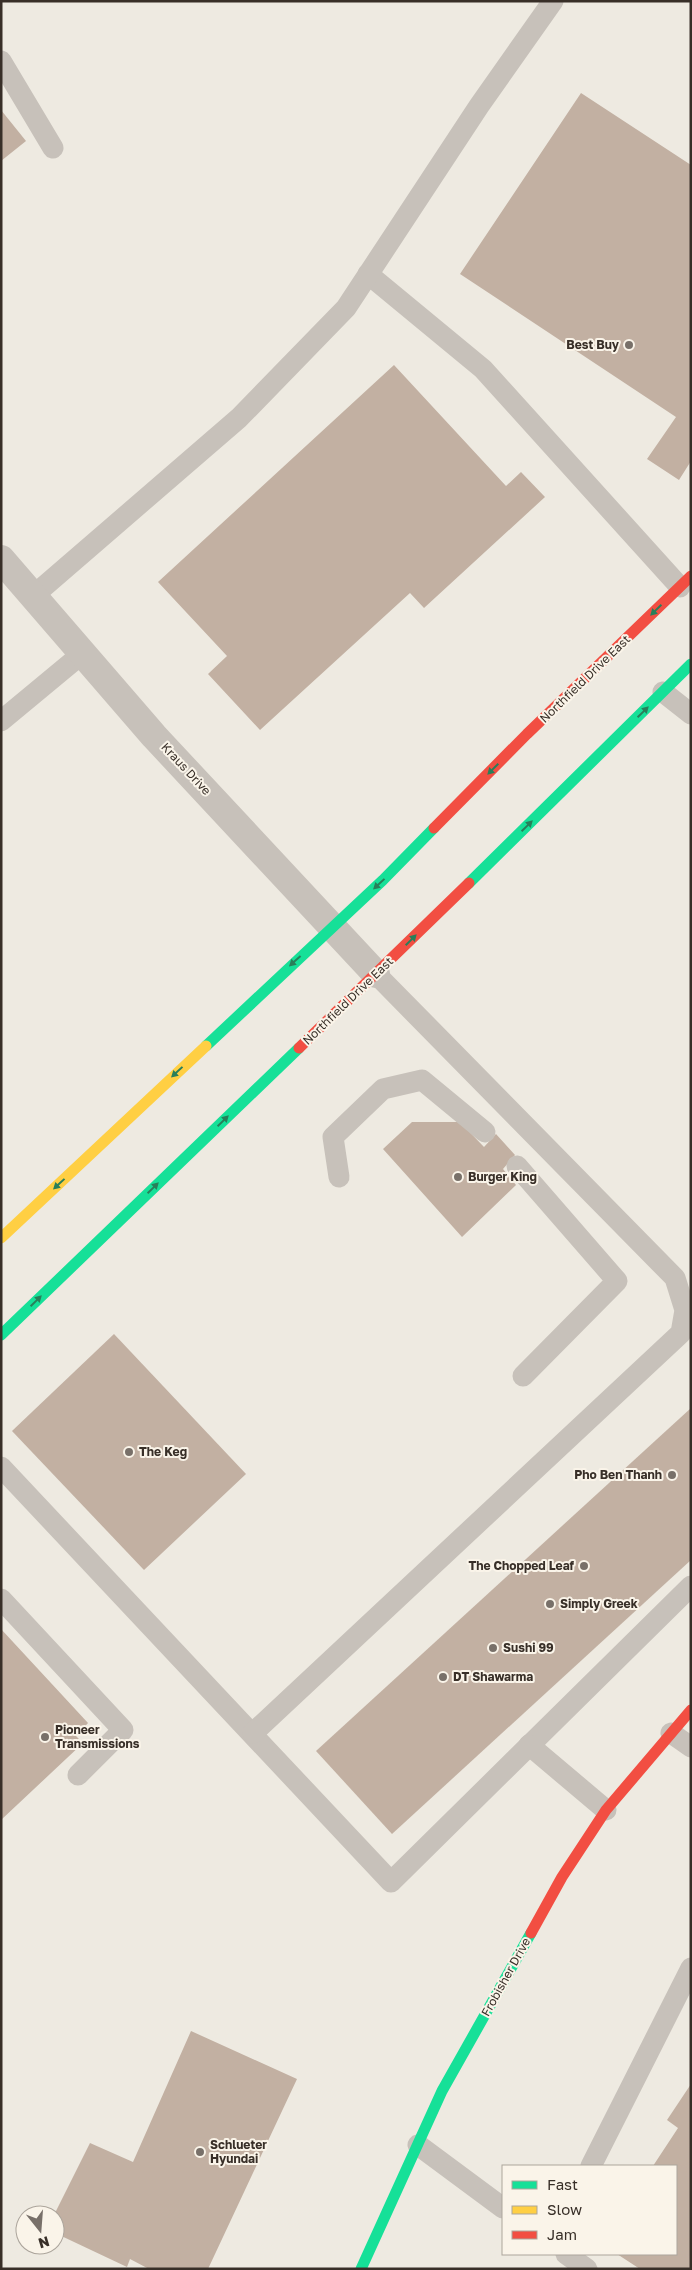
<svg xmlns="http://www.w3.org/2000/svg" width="692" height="2270" viewBox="0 0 692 2270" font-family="'Golos Text',sans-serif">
  <rect width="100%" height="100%" fill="#eeeae1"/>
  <g fill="#c2b0a2">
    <polygon points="581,93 691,165 691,461 679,480 647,459 676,417 460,274"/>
    <polygon points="1,110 26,141 1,161"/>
    <polygon points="394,365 506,486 521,472 545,497 424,608 410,593 260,730 208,674 227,656 158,582"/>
    <polygon points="412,1122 460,1122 484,1147 496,1134 515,1155 503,1169 516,1185 462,1237 383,1149"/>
    <polygon points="114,1334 246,1474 144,1570 12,1431"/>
    <polygon points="691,1408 691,1560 392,1834 316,1751"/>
    <polygon points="1,1629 88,1723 76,1736 83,1743 1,1820"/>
    <polygon points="191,2031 297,2079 208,2269 149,2269 130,2259 127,2267 55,2233 54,2215 90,2143 133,2162"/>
    <polygon points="691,2084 691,2269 640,2269 617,2254 676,2254 676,2166 653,2166 678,2128 667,2120"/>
  </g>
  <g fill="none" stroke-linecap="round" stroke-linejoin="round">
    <g stroke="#c7c1ba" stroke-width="21">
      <polyline points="1,61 53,148"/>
      <polyline points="368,274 483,369 680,587"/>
      <polyline points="33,596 239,418 346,308 479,106 553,1"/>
      <polyline points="663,692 691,714"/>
      <polyline points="1,721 83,653"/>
      <polyline points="517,1166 617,1281 523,1376"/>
      <polyline points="339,1177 333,1137 383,1089 422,1080 485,1132"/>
      <polyline points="1,1467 391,1882 691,1586"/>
      <polyline points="1,1599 123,1730 78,1775"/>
      <polyline points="253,1733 681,1333 685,1310 675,1278 376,974"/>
      <polyline points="671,1733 691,1747"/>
      <polyline points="529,1745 606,1810"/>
      <polyline points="418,2145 503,2208"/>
      <polyline points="591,2166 691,1968"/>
      <polyline points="566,2254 587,2269"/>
    </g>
    <polyline stroke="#c7c1ba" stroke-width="28" points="1,559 154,736 376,974"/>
    <g stroke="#16e098" stroke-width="11">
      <polyline points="469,883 691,664"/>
      <polyline points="206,1046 383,880 434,828"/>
      <polyline points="1,1335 299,1048"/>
      <polyline points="361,2269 442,2091 531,1933"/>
    </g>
    <polyline stroke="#ffcf43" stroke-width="11" points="1,1238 206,1046"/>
    <g stroke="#f24e42" stroke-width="11">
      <polyline points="434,828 527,734 691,576"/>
      <polyline points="299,1048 469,883"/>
      <polyline points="531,1933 562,1877 606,1810 691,1710"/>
    </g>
  </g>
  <defs><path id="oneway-solid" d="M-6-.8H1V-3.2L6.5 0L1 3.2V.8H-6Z" transform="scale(1.25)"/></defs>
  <g fill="#297f5a">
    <use href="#oneway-solid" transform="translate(656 610) rotate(136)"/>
    <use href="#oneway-solid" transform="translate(643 712) rotate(-44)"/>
    <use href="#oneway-solid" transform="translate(493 769) rotate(135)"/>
    <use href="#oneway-solid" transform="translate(527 826) rotate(-44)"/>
    <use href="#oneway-solid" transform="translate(379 884) rotate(137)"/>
    <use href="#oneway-solid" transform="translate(411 940) rotate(-45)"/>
    <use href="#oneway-solid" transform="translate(295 961) rotate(138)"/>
    <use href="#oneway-solid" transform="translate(177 1072) rotate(137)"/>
    <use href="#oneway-solid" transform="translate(223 1121) rotate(-44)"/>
    <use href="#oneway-solid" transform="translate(59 1184) rotate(137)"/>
    <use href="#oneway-solid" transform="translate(153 1188) rotate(-44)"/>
    <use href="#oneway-solid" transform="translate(36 1301) rotate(-44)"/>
  </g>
  <g fill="#787069" stroke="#faf4e9" stroke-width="2">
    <circle cx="629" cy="345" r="5"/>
    <circle cx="458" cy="1177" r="5"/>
    <circle cx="129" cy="1452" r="5"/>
    <circle cx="672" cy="1475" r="5"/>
    <circle cx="584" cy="1566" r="5"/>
    <circle cx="550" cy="1604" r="5"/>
    <circle cx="493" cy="1648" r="5"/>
    <circle cx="443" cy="1677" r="5"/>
    <circle cx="45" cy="1737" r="5"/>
    <circle cx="200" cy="2152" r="5"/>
  </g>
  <g text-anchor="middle" stroke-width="4" stroke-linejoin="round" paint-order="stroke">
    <g font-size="12" font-weight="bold" fill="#382f28" stroke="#faf4e9" text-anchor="start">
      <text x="619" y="349" text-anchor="end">Best Buy</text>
      <text x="468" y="1181">Burger King</text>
      <text x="139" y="1456">The Keg</text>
      <text x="662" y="1479" text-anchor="end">Pho Ben Thanh</text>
      <text x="574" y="1570" text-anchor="end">The Chopped Leaf</text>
      <text x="560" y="1608">Simply Greek</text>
      <text x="503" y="1652">Sushi 99</text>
      <text x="453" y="1681">DT Shawarma</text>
      <text x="55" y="1734">Pioneer<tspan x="55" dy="14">Transmissions</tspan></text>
      <text x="210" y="2149">Schlueter<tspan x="210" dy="14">Hyundai</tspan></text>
    </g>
    <g font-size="12" fill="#382f28" stroke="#faf4e9">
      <text transform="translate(585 679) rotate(-44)" y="4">Northfield Drive East</text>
      <text transform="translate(186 769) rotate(47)" y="4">Kraus Drive</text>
      <text transform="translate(348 1001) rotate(-44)" y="4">Northfield Drive East</text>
      <text transform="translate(506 1977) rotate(-61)" y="4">Frobisher Drive</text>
    </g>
  </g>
  <rect width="692" height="2270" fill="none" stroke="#382f28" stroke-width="5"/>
  <rect x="502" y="2165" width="175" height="90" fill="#faf4e9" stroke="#aca59c"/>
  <rect x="512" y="2181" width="25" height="8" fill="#16e098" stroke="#aca59c"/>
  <text x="547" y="2190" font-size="15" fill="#382f28">Fast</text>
  <rect x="512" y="2206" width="25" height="8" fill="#ffcf43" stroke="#aca59c"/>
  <text x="547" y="2215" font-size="15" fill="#382f28">Slow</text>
  <rect x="512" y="2231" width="25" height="8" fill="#f24e42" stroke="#aca59c"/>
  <text x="547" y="2240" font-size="15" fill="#382f28">Jam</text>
  <g transform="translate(40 2230) rotate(163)"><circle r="24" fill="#faf4e9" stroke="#aca59c"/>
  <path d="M0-4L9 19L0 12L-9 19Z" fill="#787069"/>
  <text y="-8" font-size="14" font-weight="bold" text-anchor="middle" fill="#382f28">N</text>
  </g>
</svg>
